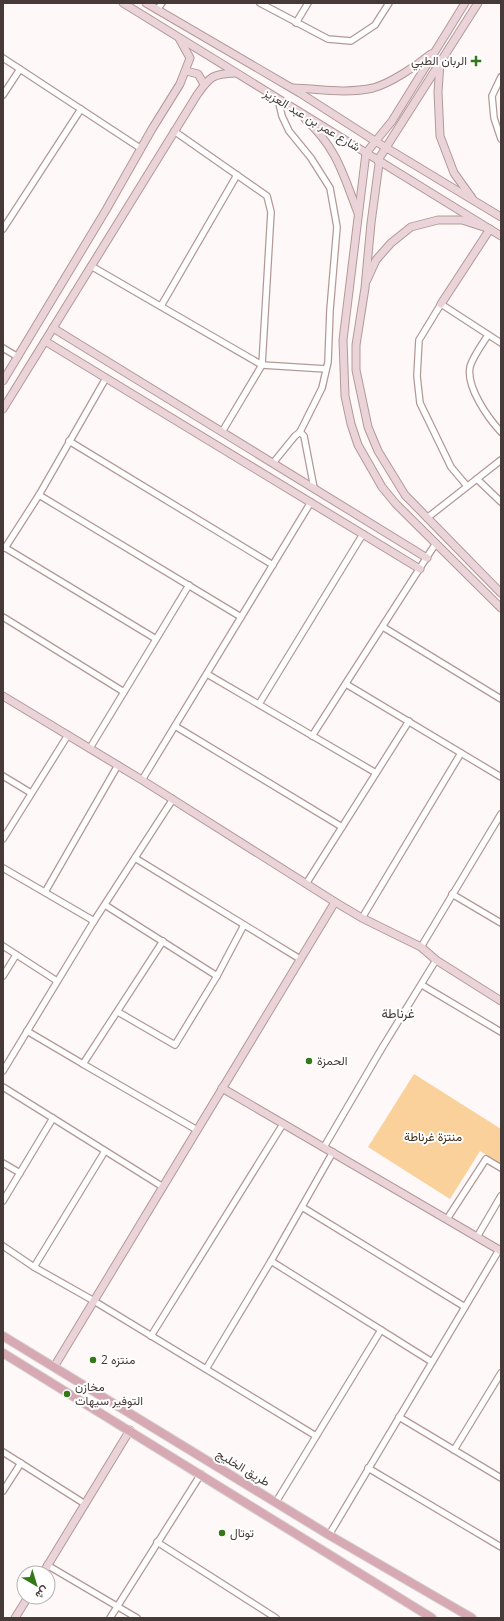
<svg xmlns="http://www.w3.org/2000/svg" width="504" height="1621" viewBox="0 0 504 1621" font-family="'Open Sans',Vazirmatn,sans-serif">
  <rect width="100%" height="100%" fill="#fef9f8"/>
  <polygon fill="#fad09b" points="414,1074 501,1129 501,1164 480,1151 450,1199 368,1147"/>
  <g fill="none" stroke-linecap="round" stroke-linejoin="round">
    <defs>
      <g id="street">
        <polyline points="260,3 328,39 351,41 375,25 389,3"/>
        <polyline points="157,10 162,3"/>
        <polyline points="296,23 308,3"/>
        <polyline points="3,58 140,148"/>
        <polyline points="501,77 492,96 494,118 501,139"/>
        <polyline points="3,95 20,69"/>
        <polyline points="174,131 267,196 271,212 262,365 222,432"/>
        <polyline points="3,229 81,109"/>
        <polyline points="91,266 262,365 326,369"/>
        <polyline points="161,306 237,175"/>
        <path d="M488 335C483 343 472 358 470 367 466 387 488 418 501 432"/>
        <polyline points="3,348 18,357"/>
        <polyline points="300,432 304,436 314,488"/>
        <polyline points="69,441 273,565"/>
        <polyline points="273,463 295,436 300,432 322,388 328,362 330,310 337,227 330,188 311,158 289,131 282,116 278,99"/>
        <polyline points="477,479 501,502"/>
        <polyline points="467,486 451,467 420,403 417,376 419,340 441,304 501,343"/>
        <polyline points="39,495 241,617"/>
        <polyline points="427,518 501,460"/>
        <polyline points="4,547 156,639"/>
        <polyline points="5,548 39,495 106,378"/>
        <polyline points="3,617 124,692"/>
        <polyline points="383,627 501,699"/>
        <polyline points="207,674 376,773"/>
        <polyline points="346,684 501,777"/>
        <polyline points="259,704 363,534"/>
        <polyline points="175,726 342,827"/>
        <polyline points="312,736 436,543"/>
        <polyline points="90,748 189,585"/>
        <polyline points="3,776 31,793"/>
        <polyline points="142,780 311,502"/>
        <polyline points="3,839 68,735"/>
        <polyline points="135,858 300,959"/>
        <polyline points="3,868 94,921"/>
        <polyline points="306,884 409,721"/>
        <polyline points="45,892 118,765"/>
        <polyline points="452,894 501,923"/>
        <polyline points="105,905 217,976"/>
        <polyline points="362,918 461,753"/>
        <polyline points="3,946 57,981"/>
        <polyline points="421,947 501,814"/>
        <polyline points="3,976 16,955"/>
        <polyline points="422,985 501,1032"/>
        <polyline points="118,1012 175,1045 217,976 244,925"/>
        <polyline points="27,1031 83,1064 163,941"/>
        <polyline points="83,1064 197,1130"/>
        <polyline points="3,1071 94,921 173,799"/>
        <polyline points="3,1087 163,1187"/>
        <polyline points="324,1147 382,1048 436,960"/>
        <polyline points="3,1163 20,1173"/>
        <polyline points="3,1201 53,1118"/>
        <polyline points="302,1207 465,1307"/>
        <polyline points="447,1219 486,1159 501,1168"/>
        <polyline points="477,1237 501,1196"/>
        <polyline points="3,1246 34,1267 94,1301 316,1436"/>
        <polyline points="271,1261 432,1362"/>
        <polyline points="34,1267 105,1151"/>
        <polyline points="151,1336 283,1124"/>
        <polyline points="206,1369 271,1261 333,1152"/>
        <polyline points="399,1417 501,1478"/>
        <polyline points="454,1450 501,1373"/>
        <polyline points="3,1452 85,1504"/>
        <polyline points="368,1468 501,1547"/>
        <polyline points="3,1491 21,1463"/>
        <polyline points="276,1502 381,1330"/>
        <polyline points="329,1535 499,1250"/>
        <polyline points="157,1542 276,1618"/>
        <polyline points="47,1565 137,1618"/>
        <polyline points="110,1618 201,1474"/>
      </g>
      <g id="secondary">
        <polyline points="123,3 501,236"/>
        <polyline points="146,3 300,93 375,141 501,217"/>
        <polyline points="465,3 392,121 366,153 343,340 345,396 351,424 358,445 382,487 396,504 501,608"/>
        <polyline points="478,3 378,160 379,164 371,223 365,288 356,345 356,370 368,427 378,451 405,495 501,593"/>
        <polyline points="440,63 438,92 440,136 454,173 472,198"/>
        <polyline points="186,71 198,74 204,84"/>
        <path d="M293 88C319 89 347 94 373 88 391 83 416 66 431 54"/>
        <path d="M305 119C337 148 343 174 358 213"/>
        <polyline points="367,280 376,260 391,243 411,227 438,220 462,220 490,229 441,304"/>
        <polyline points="53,328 427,558"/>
        <polyline points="45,341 420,569"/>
        <polyline points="3,381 106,210 152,129 180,84 190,58 179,38"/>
        <path d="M3 409 197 95C210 76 213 74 235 73"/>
        <polyline points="3,696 142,780 335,902 362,918 421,947 436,960 501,1001"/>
        <polyline points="222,1088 501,1251"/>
        <polyline points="54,1367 335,902"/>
        <polyline points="43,1573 130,1430"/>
        <polyline points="15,1618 28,1597"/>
      </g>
      <g id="primary">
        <polyline points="3,1336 329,1535 472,1618"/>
        <polyline points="3,1353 432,1618"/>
      </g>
    </defs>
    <use href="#street" stroke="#b39995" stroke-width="8"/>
    <use href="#secondary" stroke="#b39995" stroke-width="9"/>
    <use href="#primary" stroke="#d6d4d3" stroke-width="10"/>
    <use href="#street" stroke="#fff" stroke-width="5.5"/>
    <use href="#secondary" stroke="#ebd4d9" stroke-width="7"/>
    <use href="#primary" stroke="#d7aab3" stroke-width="8"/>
  </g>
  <g fill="#357818" stroke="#fff" stroke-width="1.5">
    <path d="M474 55h4v4h4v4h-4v4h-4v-4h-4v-4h4z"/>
    <circle cx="309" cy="1061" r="4"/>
    <circle cx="93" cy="1360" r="4"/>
    <circle cx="67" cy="1394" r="4"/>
    <circle cx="222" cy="1533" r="4"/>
  </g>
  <g text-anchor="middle" stroke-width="4" stroke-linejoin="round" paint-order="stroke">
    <g font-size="12" fill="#453a38" stroke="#fff" text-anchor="start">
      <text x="467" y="65" text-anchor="end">الربان الطبي</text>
      <text x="317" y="1065">الحمزة</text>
      <text x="101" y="1364">منتزه 2</text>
      <text x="75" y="1391">مخازن<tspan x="75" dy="14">التوفير سيهات</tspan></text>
      <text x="230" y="1537">توتال</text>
    </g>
    <g font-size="12" fill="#453a38" stroke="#fff">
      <text transform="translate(312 120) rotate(31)" y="4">شارع عمر بن عبد العزيز</text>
      <text transform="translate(243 1468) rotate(31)" y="4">طريق الخليج</text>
    </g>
    <g font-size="12" fill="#402d15" stroke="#fff">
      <text x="433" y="1141">منتزة غرناطة</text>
    </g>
    <g font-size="13" fill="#453a38" stroke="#fff">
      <text x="398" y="1018">غرناطة</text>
    </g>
  </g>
  <rect width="504" height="1621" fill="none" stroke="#453a38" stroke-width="8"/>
  <g transform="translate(36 1585) rotate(142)"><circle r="19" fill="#ffffff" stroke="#b5b0af"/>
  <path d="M0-3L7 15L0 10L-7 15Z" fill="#357818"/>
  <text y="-6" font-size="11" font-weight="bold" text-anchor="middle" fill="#453a38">ش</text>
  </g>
</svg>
